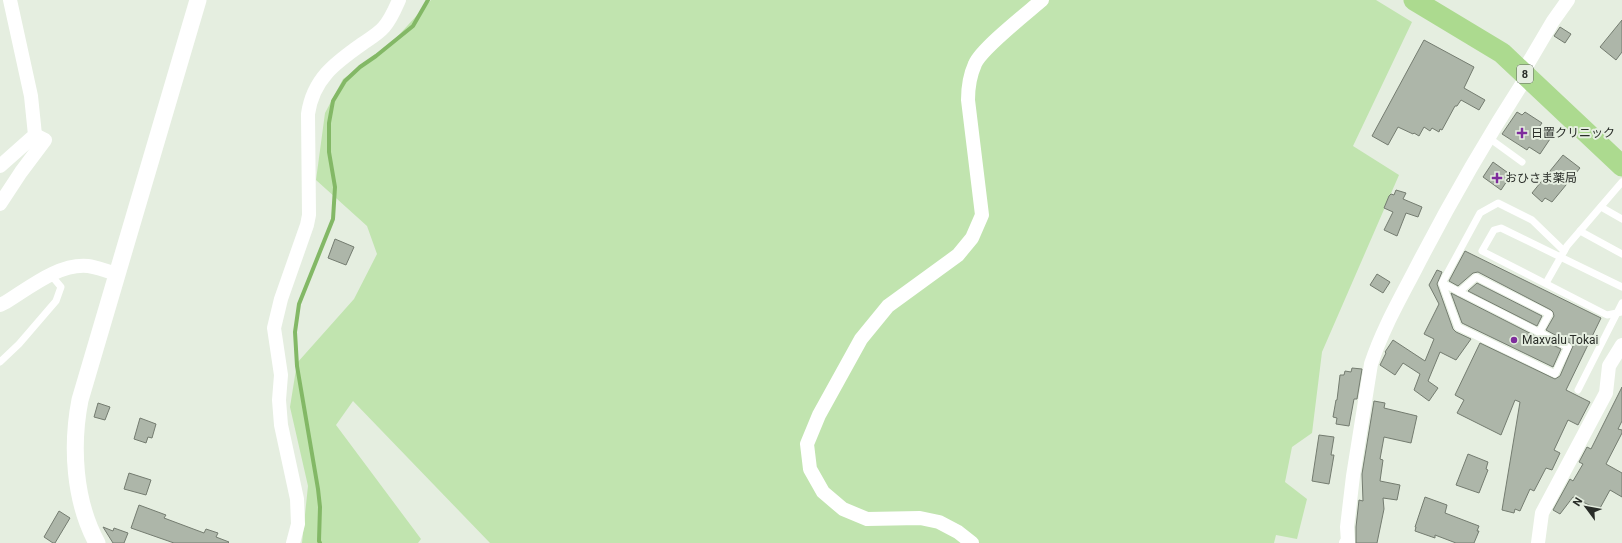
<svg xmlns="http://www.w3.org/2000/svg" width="1622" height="543" viewBox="0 0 1622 543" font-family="Roboto,'Noto Sans JP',sans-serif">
  <rect width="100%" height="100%" fill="#e5eee0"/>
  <polygon fill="#c1e4af" points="431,0 1376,0 1412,22 1353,146 1399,175 1322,352 1312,433 1292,447 1285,482 1307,499 1297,539 1276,535 1274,543 490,543 353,401 336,425 421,539 418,543 302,543 308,486 290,407 297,363 354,299 377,254 367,226 316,180 325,113 343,79 385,50"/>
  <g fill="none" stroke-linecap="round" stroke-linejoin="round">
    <polyline stroke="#83b866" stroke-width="4" points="320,543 319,541 320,507 318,489 297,366 295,332 299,304 333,219 335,187 329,152 329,123 333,101 345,81 360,67 376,56 413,26 428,0"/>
  </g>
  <g fill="#adb6a9" stroke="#747c70">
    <polygon points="1622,20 1622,52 1616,60 1600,47"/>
    <polygon points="1560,27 1571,34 1565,43 1554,36"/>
    <polygon points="1424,40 1474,67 1464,88 1485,100 1479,110 1461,100 1457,106 1455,106 1442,130 1440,129 1439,132 1432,128 1430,131 1424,127 1419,136 1414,133 1413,134 1398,127 1388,145 1372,136"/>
    <polygon points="1517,112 1522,115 1525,112 1542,123 1539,127 1541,129 1539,132 1550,139 1540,154 1529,147 1527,150 1502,134"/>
    <polygon points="1563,155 1580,168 1552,202 1545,198 1542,202 1532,193"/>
    <polygon points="1493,162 1511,175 1501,190 1483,177"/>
    <polygon points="1396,190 1406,193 1403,199 1422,207 1418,217 1406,213 1397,236 1384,230 1393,212 1384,208 1389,196 1391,194 1394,195"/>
    <polygon points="335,239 354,247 346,265 328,258"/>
    <polygon points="1465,251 1601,318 1566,390 1590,402 1578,425 1568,420 1554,450 1560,453 1552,470 1546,468 1534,491 1530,489 1520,511 1515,509 1514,513 1502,510 1520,402 1515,400 1501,435 1457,413 1464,400 1455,395 1480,343 1555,379 1560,376 1573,346 1570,343 1546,330 1554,316 1553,312 1551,310 1478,272 1473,273 1458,286 1449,281"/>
    <polygon points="1437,270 1442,272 1437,284 1453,329 1456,332 1471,339 1456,360 1440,352 1428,381 1438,388 1429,401 1414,390 1420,374 1403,363 1395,375 1380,365 1386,353 1385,352 1393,340 1425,361 1434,339 1424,334 1439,304 1429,285"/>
    <polygon points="1377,274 1390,282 1383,293 1370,285"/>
    <polygon points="1477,283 1542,316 1537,326 1468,291"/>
    <polygon points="1451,293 1561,349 1553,367 1462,323"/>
    <polygon points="1352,368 1362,369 1357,399 1354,399 1349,426 1336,424 1337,418 1333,417 1336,400 1337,400 1340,375 1344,375 1345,371 1351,372"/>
    <polygon points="1622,387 1622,421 1618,429 1622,430 1622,433 1606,464 1622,473 1622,497 1610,490 1599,510 1573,497 1560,514 1553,510 1570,479 1573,481 1583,464 1579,462 1587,447 1591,449"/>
    <polygon points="1374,401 1385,403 1384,408 1417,416 1411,443 1384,437 1380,459 1383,460 1380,481 1400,485 1397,500 1383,498 1384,509 1377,543 1356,543 1356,527 1359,500 1363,501 1362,474"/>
    <polygon points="98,403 110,407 105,420 94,417"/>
    <polygon points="140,418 156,424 152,438 148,437 146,443 134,439"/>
    <polygon points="1319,435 1334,437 1331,455 1334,455 1329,484 1312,481"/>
    <polygon points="1468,454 1488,462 1486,469 1488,470 1479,493 1456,485"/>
    <polygon points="129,473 151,480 146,495 124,489"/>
    <polygon points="1425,497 1447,505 1445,513 1479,526 1477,531 1479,531 1474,543 1456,543 1435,535 1435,538 1415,531 1416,527 1415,527"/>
    <polygon points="139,505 166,515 164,518 204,533 206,529 218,533 216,537 229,542 228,543 174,543 131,528"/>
    <polygon points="59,511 70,518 55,543 53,543 44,537"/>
    <polygon points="103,527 113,531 114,528 128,533 124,543 113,543"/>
  </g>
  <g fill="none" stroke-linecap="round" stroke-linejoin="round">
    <g stroke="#fff" stroke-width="7">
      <polyline points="1489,138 1522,162"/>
      <polyline points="1601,207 1622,219"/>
      <polyline points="1580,231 1622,254"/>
      <polyline points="1442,283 1568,347 1555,374 1458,327 1442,283 1480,213 1498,203 1532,220 1564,251"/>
      <polyline points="1546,283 1567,246 1622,182"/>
      <polyline points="1622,287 1501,228 1494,230 1482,251 1607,315 1622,312"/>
      <polyline points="1459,292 1476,277 1549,314 1539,333"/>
      <polyline points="0,362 19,344 56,301 61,287 51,275"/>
      <polyline points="1578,390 1622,303"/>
    </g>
    <g stroke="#fff" stroke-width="14">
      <polyline points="1523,72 1553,21 1568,0"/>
      <polyline points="0,166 35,135 31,96 10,0"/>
      <polyline points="0,204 21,172 45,140 35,135"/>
      <path d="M0 305 6 302C29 288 59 263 88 266 97 267 108 272 118 274"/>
      <path d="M293 543 298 524 297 499 281 425 279 400 281 375 274 328 281 299 307 225 309 215 308 114C313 79 335 63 362 44 369 39 378 34 384 27 391 19 395 9 399 0"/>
      <path d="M972 543 958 532 939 522 920 518 867 519 843 509 823 492 810 469 807 444 819 415 861 339 888 306 958 255 972 238 982 215 968 100C968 87 970 75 975 64 981 49 1027 13 1042 0"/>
      <path d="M1346 543 1348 542 1347 527 1353 476 1371 364C1382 330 1400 299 1416 268 1450 202 1487 138 1527 76"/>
      <polyline points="1538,543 1542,513 1606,393 1609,366 1622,345"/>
    </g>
    <path stroke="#fff" stroke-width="17" d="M97 543C74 501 71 446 80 400L198 0"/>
    <polyline stroke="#acda8f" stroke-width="21" points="1414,0 1502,53 1622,166"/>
  </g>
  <g fill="#7e2c9c" stroke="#e5eee0" stroke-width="1.5">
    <path d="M1520 127h4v4h4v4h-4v4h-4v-4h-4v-4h4z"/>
    <path d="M1495 172h4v4h4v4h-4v4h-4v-4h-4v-4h4z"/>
    <circle cx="1514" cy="340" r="4"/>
  </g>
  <g text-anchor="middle" stroke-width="4" stroke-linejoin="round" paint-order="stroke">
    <rect fill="#e5eee0" stroke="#61675f" stroke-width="1" x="1517" y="65" width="16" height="18" rx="3"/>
    <g font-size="11" font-weight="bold" fill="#292d28">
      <text x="1525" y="78">8</text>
    </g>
    <g font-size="12" fill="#292d28" stroke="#e5eee0" text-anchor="start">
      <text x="1531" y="137">日置クリニック</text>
      <text x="1505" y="182">おひさま薬局</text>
      <text x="1522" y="344">Maxvalu Tokai</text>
    </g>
  </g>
  <g transform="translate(1586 507) rotate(302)" stroke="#e5eee0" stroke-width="3" paint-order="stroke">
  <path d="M0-3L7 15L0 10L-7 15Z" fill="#292d28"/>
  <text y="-6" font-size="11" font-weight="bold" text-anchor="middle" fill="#292d28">N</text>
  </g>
</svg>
